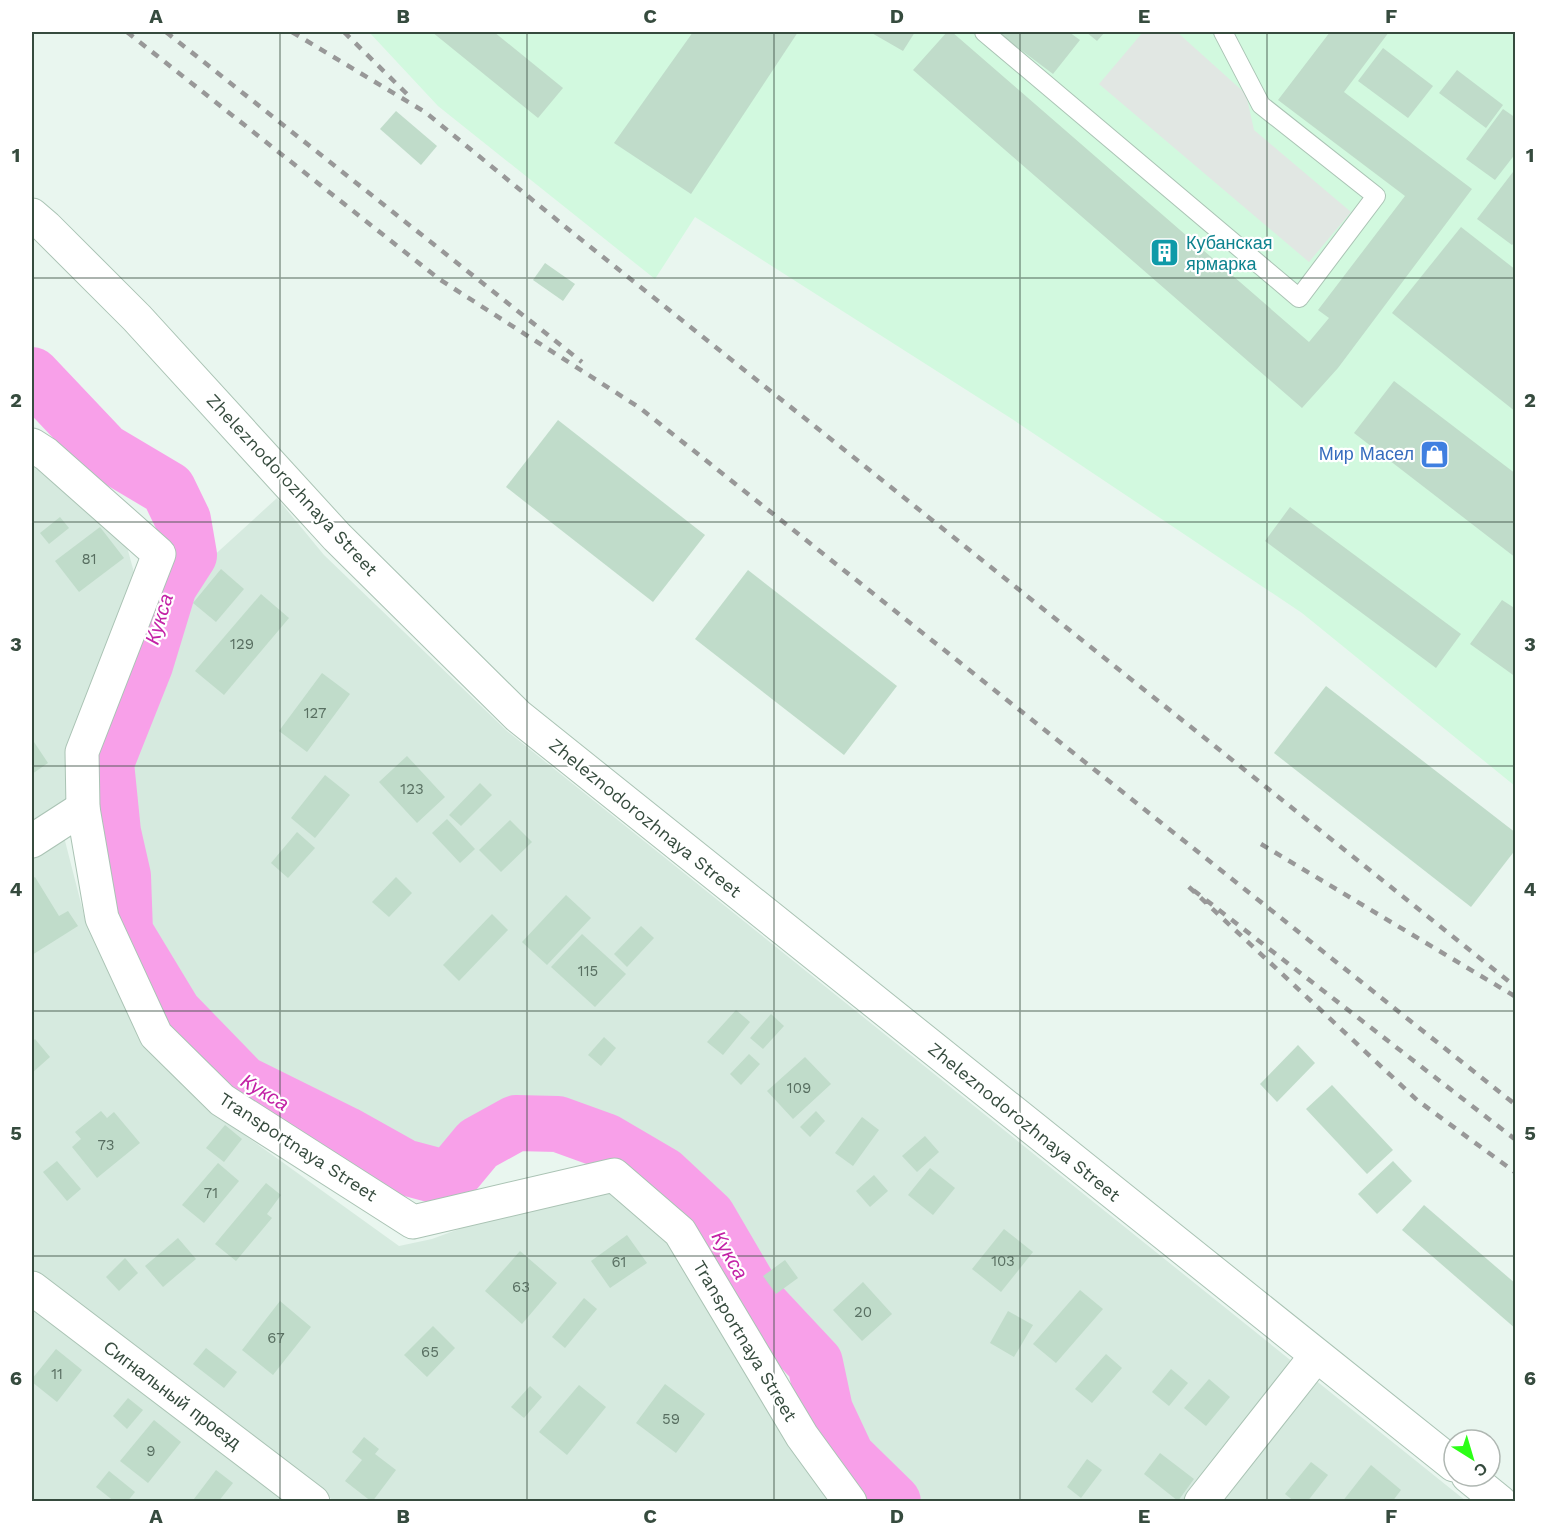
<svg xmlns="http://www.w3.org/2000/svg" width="1547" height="1533" viewBox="0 0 1547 1533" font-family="'Work Sans',sans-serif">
  <rect width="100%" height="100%" fill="#e9f6ef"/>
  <g fill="#d6eadf">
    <polygon points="32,462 127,547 135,576 70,751 66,801 32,825"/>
    <polygon points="277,498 324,555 507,731 1466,1501 915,1501 859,1451 840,1405 827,1358 768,1295 718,1214 668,1161 613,1129 557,1108 512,1110 430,1161 247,1071 185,1006 140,927 134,877 118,767 198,570"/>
    <polygon points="63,833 86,923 142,1044 214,1113 399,1246 432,1239 530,1203 612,1188 669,1242 834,1501 334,1501 32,1270 32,854"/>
    <polygon points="32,1308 286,1501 32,1501"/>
  </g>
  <polygon fill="#d2f9df" points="369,32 1515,32 1515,786 1302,613 1012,419 695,217 655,279 438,106"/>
  <polygon fill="#e1e7e3" points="1143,32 1177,32 1246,94 1254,130 1351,212 1309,262 1099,84"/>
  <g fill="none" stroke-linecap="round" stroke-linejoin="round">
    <polyline stroke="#f8a0e9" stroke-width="56" points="32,375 104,451 168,489 183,520 189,555 169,586 145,665 106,763 113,832 123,876 125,932 174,1013 242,1083 345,1134 404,1167 449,1179 478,1144 516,1123 558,1124 605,1141 663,1175 708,1217 757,1301 815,1363 825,1410 847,1457 893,1502"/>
  </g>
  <g fill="#c0dcca">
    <polygon points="432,32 494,32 563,88 538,118"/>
    <polygon points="693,32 798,32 691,194 614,143"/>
    <polygon points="870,32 915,32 903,51"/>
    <polygon points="947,32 952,32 1309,342 1329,318 1318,310 1405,196 1278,100 1330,32 1389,32 1344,92 1472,189 1338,368 1302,408 913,70"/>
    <polygon points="997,32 1069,32 1080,40 1053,74"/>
    <polygon points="1086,32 1105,32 1097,41"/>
    <polygon points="1383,48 1433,86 1408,118 1358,81"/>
    <polygon points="1457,70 1503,105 1486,128 1439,93"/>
    <polygon points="1503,109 1516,118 1516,153 1495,180 1466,159"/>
    <polygon points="396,111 437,146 421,165 380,129"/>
    <polygon points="1516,168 1516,241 1512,245 1477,219"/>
    <polygon points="1461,227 1516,270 1516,412 1392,313"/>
    <polygon points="545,263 575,284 563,301 533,280"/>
    <polygon points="1394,381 1516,474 1516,558 1354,433"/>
    <polygon points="558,420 705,535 653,602 506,487"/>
    <polygon points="1290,507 1461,634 1436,668 1265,541"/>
    <polygon points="60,517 69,528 49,544 40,533"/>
    <polygon points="100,527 124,558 79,592 55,561"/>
    <polygon points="221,569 244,589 216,622 193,603"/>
    <polygon points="748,570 897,686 844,755 695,639"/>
    <polygon points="261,594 289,618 224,695 195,671"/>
    <polygon points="1502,600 1516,609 1516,677 1470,644"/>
    <polygon points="322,673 350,694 307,752 279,731"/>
    <polygon points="1326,686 1516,833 1516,849 1471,907 1274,753"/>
    <polygon points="32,739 48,763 32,774"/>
    <polygon points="407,756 445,797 417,823 379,782"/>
    <polygon points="325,775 350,795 315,838 291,818"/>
    <polygon points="480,783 492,795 461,826 449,815"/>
    <polygon points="447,819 475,849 460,863 432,833"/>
    <polygon points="510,820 532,842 501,872 479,850"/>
    <polygon points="297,832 315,848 288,878 271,863"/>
    <polygon points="35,877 59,916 68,911 78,926 32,955 32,879"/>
    <polygon points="396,877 412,893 389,917 372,902"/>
    <polygon points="566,895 591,918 547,965 522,942"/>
    <polygon points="492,914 508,930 459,981 443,965"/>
    <polygon points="641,926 654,938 627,967 614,954"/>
    <polygon points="582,934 626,974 595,1007 551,967"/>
    <polygon points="736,1010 750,1022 723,1055 707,1042"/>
    <polygon points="771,1014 784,1026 763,1049 750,1038"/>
    <polygon points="604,1037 616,1048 601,1066 588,1055"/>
    <polygon points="35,1039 50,1057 32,1073 32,1042"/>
    <polygon points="1298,1045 1315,1063 1277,1102 1260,1084"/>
    <polygon points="749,1054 760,1064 741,1085 730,1074"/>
    <polygon points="805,1057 831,1084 793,1119 767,1091"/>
    <polygon points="1332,1085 1393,1150 1367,1174 1306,1109"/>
    <polygon points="101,1111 107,1118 114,1112 140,1143 97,1178 72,1147 81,1139 75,1132"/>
    <polygon points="816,1111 825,1121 810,1137 800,1127"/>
    <polygon points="862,1117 879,1130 853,1166 835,1153"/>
    <polygon points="225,1125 242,1139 224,1162 206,1148"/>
    <polygon points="925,1136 939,1152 917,1172 902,1156"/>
    <polygon points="57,1161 81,1189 67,1201 43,1172"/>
    <polygon points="1393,1161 1412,1181 1377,1214 1358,1194"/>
    <polygon points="218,1163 239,1181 204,1223 182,1205"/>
    <polygon points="930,1168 955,1188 933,1215 908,1195"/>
    <polygon points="874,1175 888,1191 870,1207 856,1191"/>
    <polygon points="266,1183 281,1195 267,1214 272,1218 236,1261 215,1244"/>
    <polygon points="1424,1205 1516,1284 1516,1329 1402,1230"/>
    <polygon points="1004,1229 1033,1252 1001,1292 972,1269"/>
    <polygon points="627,1235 647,1263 610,1288 591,1261"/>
    <polygon points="178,1238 196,1259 163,1287 145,1266"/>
    <polygon points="520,1251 557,1283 522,1324 485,1291"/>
    <polygon points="125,1258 138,1273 119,1291 106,1277"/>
    <polygon points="785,1260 798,1278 776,1294 763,1276"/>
    <polygon points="863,1282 892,1314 862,1341 833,1310"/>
    <polygon points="1080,1290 1103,1309 1056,1363 1033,1344"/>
    <polygon points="584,1298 597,1309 565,1348 552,1337"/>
    <polygon points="280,1301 311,1327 273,1375 242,1350"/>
    <polygon points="1008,1311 1033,1325 1014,1357 990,1343"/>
    <polygon points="433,1326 455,1348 427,1377 404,1355"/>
    <polygon points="206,1348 237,1372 224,1388 193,1364"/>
    <polygon points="56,1349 82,1370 57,1402 32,1382 32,1379"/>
    <polygon points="1106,1354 1122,1368 1092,1403 1075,1389"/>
    <polygon points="1171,1369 1188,1383 1169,1406 1152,1392"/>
    <polygon points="1209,1379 1230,1397 1206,1426 1184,1408"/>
    <polygon points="665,1384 705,1414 676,1453 636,1423"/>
    <polygon points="579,1385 606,1407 567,1455 539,1432"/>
    <polygon points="530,1386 542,1397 524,1418 511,1407"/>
    <polygon points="128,1398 143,1410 127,1429 113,1416"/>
    <polygon points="154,1420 181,1442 148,1483 120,1461"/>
    <polygon points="364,1437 379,1449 375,1454 396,1470 372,1502 345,1481 362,1460 352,1452"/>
    <polygon points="1160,1453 1194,1479 1178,1501 1144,1474"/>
    <polygon points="1087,1459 1102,1470 1081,1498 1067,1487"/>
    <polygon points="1311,1462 1328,1475 1307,1502 1295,1502 1285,1494"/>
    <polygon points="1371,1465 1401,1490 1392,1502 1342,1502"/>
    <polygon points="216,1470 233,1483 218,1502 197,1502 194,1499"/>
    <polygon points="109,1471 135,1492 127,1502 115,1502 96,1487"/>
  </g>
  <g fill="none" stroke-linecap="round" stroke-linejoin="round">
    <defs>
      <polyline id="service" points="984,32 1299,298 1376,196 1261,105 1223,32"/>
      <g id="minor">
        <polyline points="32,215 46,227 137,318 337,537 518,716 1454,1465"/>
        <polyline points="32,445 46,454 159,554 82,752 83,808 102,918 156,1035 222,1100 413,1222 614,1175 680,1232 802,1436 850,1502"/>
        <polyline points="32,841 83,808"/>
        <polyline points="32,1288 313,1502"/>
        <polyline points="1468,1476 1500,1502"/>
        <polyline points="1201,1502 1316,1356"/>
      </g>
    </defs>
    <use href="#service" stroke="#aac3b4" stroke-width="20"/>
    <use href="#minor" stroke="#aac3b4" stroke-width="35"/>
    <use href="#service" stroke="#fff" stroke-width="18"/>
    <use href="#minor" stroke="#fff" stroke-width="33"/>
    <g stroke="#989898" stroke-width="4.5" stroke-dasharray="8 8" stroke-linecap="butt">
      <polyline points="127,32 439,279 640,408 1516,1105"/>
      <polyline points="166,32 582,362"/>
      <polyline points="292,32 425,112 568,229 1516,987"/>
      <polyline points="344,32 410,97"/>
      <polyline points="1261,844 1516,997"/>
      <polyline points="1516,1140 1188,886 1417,1100 1516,1173"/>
    </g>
  </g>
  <path fill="none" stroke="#364b3e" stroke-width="1.5" stroke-opacity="0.55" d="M280 32V1502M527 32V1502M774 32V1502M1020 32V1502M1267 32V1502M32 278H1516M32 522H1516M32 766H1516M32 1011H1516M32 1256H1516"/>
  <defs>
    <symbol id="building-square" viewBox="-11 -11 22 22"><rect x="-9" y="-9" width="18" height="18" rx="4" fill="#0f9aa8" stroke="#fff"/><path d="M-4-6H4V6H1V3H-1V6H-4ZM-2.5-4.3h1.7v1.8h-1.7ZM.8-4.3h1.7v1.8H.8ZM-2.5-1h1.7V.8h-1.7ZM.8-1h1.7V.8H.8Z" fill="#fff"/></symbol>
    <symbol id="shop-square" viewBox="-11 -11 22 22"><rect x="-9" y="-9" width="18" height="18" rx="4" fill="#3f7fe0" stroke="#fff"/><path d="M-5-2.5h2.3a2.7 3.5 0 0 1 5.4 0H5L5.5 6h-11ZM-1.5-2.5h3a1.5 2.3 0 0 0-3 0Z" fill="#fff"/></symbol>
  </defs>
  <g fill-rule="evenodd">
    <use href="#building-square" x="1148" y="236" width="33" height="33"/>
    <use href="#shop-square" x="1418" y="438" width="33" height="33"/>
  </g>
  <g text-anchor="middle" stroke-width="4.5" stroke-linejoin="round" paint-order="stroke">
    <g font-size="15" fill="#586f61">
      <text x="89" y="564">81</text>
      <text x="242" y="649">129</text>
      <text x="315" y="718">127</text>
      <text x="412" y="794">123</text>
      <text x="588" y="976">115</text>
      <text x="799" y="1093">109</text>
      <text x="106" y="1150">73</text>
      <text x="211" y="1198">71</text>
      <text x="1003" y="1266">103</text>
      <text x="619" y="1267">61</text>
      <text x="521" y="1292">63</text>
      <text x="863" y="1317">20</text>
      <text x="276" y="1343">67</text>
      <text x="430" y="1357">65</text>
      <text x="57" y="1379">11</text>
      <text x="671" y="1424">59</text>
      <text x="151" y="1456">9</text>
    </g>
    <g font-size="18" fill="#0d838f" stroke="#fff" text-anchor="start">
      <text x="1186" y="249">Кубанская<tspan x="1186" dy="21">ярмарка</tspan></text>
    </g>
    <g font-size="18" fill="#366cbe" stroke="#fff" text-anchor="end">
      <text x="1414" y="460">Мир Масел</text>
    </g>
    <g font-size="18" fill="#364b3e" stroke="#fff">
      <text transform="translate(292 485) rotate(47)" y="6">Zheleznodorozhnaya Street</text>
      <text transform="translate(645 818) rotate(39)" y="6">Zheleznodorozhnaya Street</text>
      <text transform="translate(1024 1122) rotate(39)" y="6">Zheleznodorozhnaya Street</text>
      <text transform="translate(298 1147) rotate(33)" y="6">Transportnaya Street</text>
      <text transform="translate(745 1341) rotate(59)" y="6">Transportnaya Street</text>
      <text transform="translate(172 1395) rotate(37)" y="6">Сигнальный проезд</text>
    </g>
    <g font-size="20" font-style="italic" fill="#c322a6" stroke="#fff">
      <text transform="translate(159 619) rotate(-73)" y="7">Кукса</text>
      <text transform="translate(265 1092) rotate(31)" y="7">Кукса</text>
      <text transform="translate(730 1255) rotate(60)" y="7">Кукса</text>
    </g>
  </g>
  <rect width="1547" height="1533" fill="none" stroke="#ffffff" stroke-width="66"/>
  <g transform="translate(1472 1458) rotate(143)"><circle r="28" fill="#ffffff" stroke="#afb7b2" stroke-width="1.5"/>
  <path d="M0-4.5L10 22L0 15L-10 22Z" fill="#2cff17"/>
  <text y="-9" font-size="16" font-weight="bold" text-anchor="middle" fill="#364b3e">С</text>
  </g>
  <rect x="33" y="33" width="1481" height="1467" fill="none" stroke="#364b3e" stroke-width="2"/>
  <g font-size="20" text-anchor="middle" font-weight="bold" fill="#364b3e">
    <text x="156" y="23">A</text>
    <text x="403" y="23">B</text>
    <text x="650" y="23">C</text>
    <text x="897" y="23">D</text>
    <text x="1144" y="23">E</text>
    <text x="1391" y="23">F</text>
    <text x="16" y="162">1</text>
    <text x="1530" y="162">1</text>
    <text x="16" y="407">2</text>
    <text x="1530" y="407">2</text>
    <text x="16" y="651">3</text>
    <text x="1530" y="651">3</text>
    <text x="16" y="896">4</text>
    <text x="1530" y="896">4</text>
    <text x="16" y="1140">5</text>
    <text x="1530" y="1140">5</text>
    <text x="16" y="1385">6</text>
    <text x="1530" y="1385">6</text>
    <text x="156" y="1523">A</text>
    <text x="403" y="1523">B</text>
    <text x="650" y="1523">C</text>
    <text x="897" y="1523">D</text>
    <text x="1144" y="1523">E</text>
    <text x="1391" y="1523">F</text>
  </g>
</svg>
